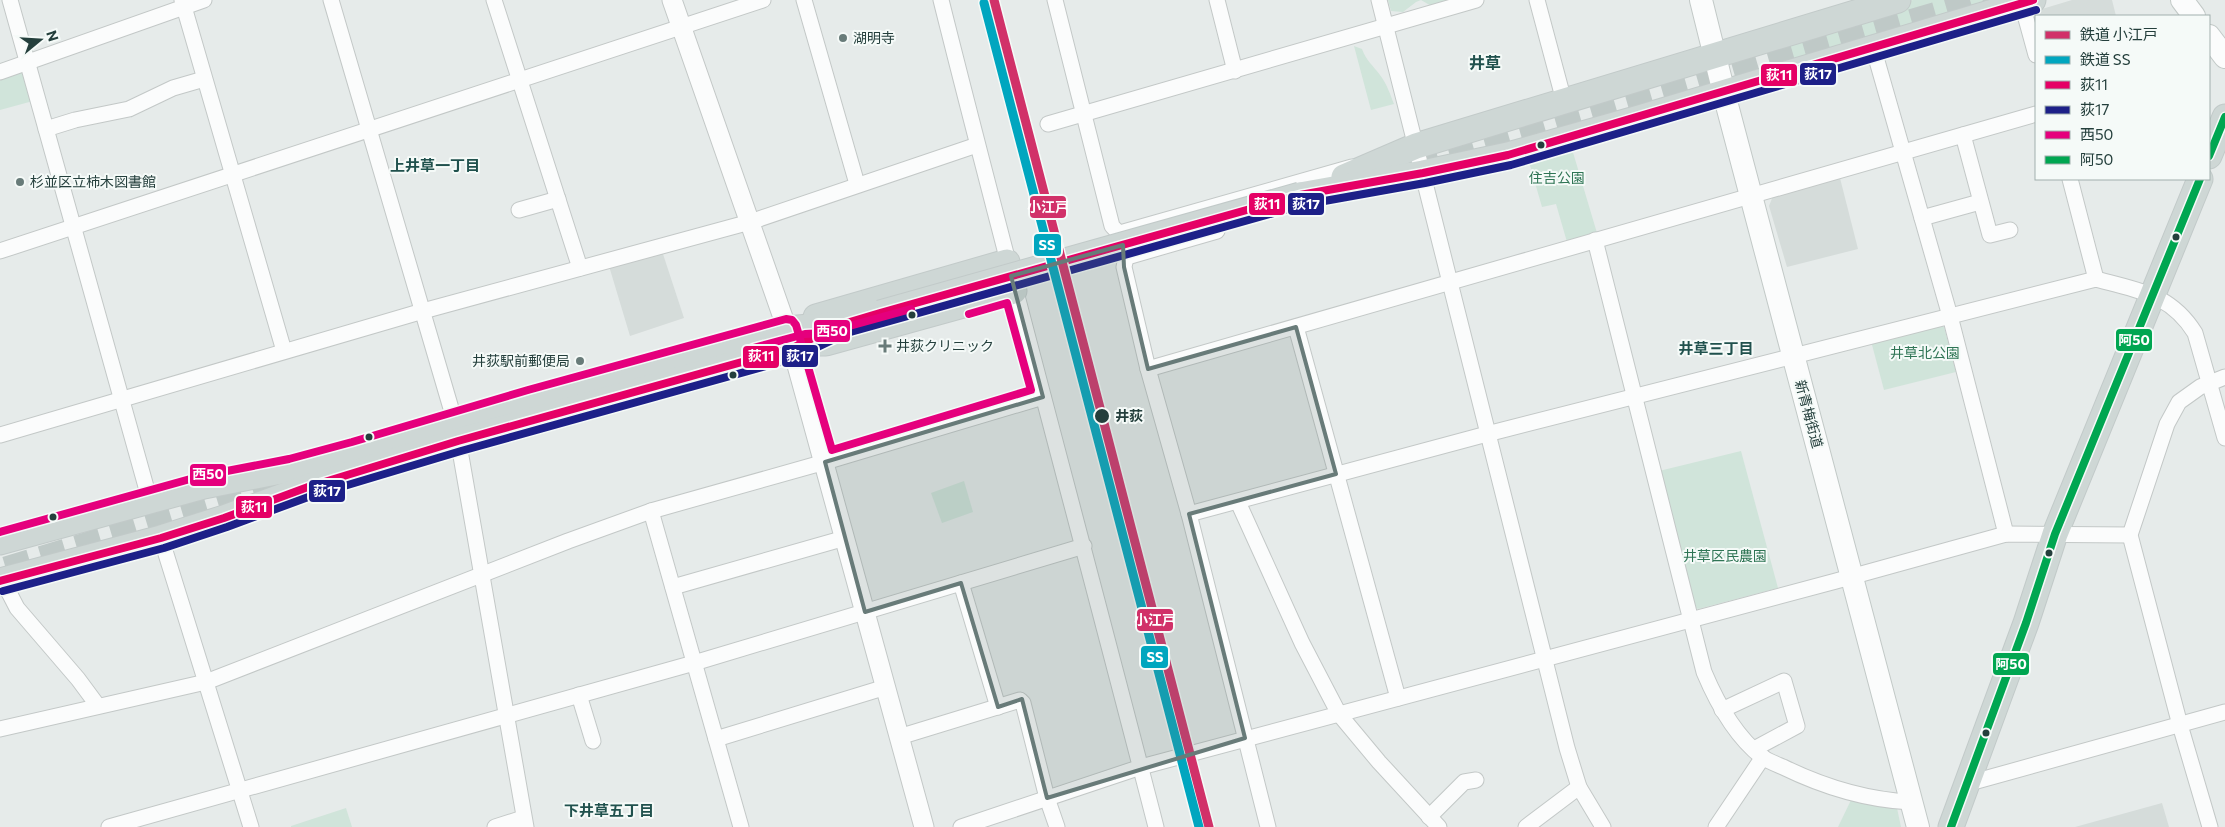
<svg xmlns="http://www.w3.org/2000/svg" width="2225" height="827" viewBox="0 0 2225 827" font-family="Commissioner,'Noto Sans JP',sans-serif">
  <rect width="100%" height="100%" fill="#e6ebea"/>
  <g fill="#d5dcda">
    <polygon points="2072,0 2112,0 2116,16 2036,16 2036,38 2029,13"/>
    <polygon points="1840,178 1858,249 1787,267 1769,206 1773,196"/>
    <polygon points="662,251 684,318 630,336 609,266"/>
    <polygon points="2162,803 2169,827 2075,827"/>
  </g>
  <g fill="#d0e4da">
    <polygon points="1388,0 1454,0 1433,7 1421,0 1416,2 1403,12 1391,11"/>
    <polygon points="1913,0 2012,0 1897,36 1888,7"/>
    <polygon points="1876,12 1884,39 1777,64 1769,56 1769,48"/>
    <path d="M1354 46 1362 49C1367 62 1372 64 1380 75 1387 84 1390 94 1394 104L1371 110Z"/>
    <polygon points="25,71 33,101 0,110 0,80"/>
    <polygon points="1572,149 1597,233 1567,242 1556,204 1542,207 1529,162"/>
    <polygon points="1939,324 1944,327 1956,372 1884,390 1871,341"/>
    <polygon points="1741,451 1778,588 1698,609 1693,606 1659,471"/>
    <polygon points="964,481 973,512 942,523 931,493"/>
    <polygon points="1852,798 1897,808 1901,827 1838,827"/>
    <polygon points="346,808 352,827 291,827 291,826"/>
  </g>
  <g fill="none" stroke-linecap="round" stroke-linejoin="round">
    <g stroke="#bfc9c7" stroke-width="25" stroke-dasharray="25 12" stroke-linecap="butt">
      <polyline points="1414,165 1986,0"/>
      <polyline points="6,569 279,487"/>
    </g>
    <defs>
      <g id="minor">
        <polyline points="10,0 150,501"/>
        <polyline points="182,0 284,351"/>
        <polyline points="331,0 455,422 526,827"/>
        <polyline points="494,0 580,268"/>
        <polyline points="804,0 857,184"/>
        <path d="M941 0C1010 276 1085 551 1156 827"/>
        <path d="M1055 0 1112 226C1123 236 1128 253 1124 267L1148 369 1189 514 1268 827"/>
        <polyline points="1217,0 1235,71"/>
        <polyline points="1379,0 1567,748 1579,787 1603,827"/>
        <polyline points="1537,0 1564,101"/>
        <polyline points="2022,4 2036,55"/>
        <polyline points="1873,47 1950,316 2006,534"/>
        <polyline points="0,72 204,0"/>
        <polyline points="1048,124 1476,0"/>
        <polyline points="46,129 75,120 129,109 173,88 204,79"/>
        <polyline points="1963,135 1990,235 2010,230"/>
        <polyline points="2070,179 2096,279"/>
        <polyline points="519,210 558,199"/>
        <polyline points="1922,218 1980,202"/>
        <polyline points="1120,233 1352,167"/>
        <path d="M1595 240 1704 672C1717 703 1735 736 1762 757 1768 761 1776 764 1783 767 1822 786 1867 800 1911 802"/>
        <polyline points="0,251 763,0"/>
        <polyline points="1127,257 1217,231"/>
        <polyline points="1296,327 1398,698"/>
        <polyline points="1148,369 2036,114"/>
        <polyline points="0,435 423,311 750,222 977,145"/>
        <polyline points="1238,502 1302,643 1339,714 1379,762 1439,827"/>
        <polyline points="651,511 741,827"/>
        <path d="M1189 514 1487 434 2096 279C2138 291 2170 293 2195 333L2225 438"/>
        <polyline points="161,538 251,827"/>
        <polyline points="3,581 17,608 78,679 98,706"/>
        <polyline points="961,583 998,707"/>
        <polyline points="673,587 845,538"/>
        <polyline points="579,695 593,741"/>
        <polyline points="1722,710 1784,681 1797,726 1754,749"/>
        <polyline points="0,729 206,682 568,541 651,511 825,462 1043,397"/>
        <polyline points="899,737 1020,700 1023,703 1047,798 1057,827"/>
        <polyline points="716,739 886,687"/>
        <polyline points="1966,784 2225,712"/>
        <polyline points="1429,817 1464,782 1476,780"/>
        <polyline points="109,827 694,663 1084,546"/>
        <polyline points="495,827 523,818"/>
        <polyline points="961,827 1141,767 1836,581 2006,534 2130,535"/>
        <polyline points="1526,827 1579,787"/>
        <polyline points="1716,827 1763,757"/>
        <polyline points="2210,827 2180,725 2130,535 2167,424 2179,402 2200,387 2225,377"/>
      </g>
      <polyline id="tertiary" points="672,0 787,329 924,827"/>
      <g id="secondary">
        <polyline points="1701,0 1728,109 1918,827"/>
        <polyline points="2182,0 2194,16"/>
        <polyline points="2209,36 2225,57"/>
      </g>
      <g id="primary">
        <polyline points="2209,156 2225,117"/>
        <polyline points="1344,177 1416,146 1898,0"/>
        <polyline points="1300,195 1423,173 1508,155 1639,118 2033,0"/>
        <polyline points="816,317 1007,262"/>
        <polyline points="0,542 204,486 291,469 355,452 531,400 787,329 843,324"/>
        <polyline points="0,581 161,538 224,518 308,487 458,441 792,348 815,343 826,343 1014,291"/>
        <polyline points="1951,827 2026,623 2055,534 2200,179"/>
      </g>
    </defs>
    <use href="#minor" stroke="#c3c8c7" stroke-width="17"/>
    <use href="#tertiary" stroke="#c3c8c7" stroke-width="21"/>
    <use href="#secondary" stroke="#c2c9c7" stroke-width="24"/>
    <use href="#primary" stroke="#c2cac9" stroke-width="27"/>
    <use href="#minor" stroke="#fbfcfc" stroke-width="15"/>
    <use href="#tertiary" stroke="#fbfcfc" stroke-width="19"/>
    <use href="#secondary" stroke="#fbfcfc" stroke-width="22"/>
    <use href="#primary" stroke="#ced7d5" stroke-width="25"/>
    <defs>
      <polyline id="primary-bridge" points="880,313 1300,195"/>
    </defs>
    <use href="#primary-bridge" stroke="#c2cac9" stroke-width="27" stroke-linecap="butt"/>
    <use href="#primary-bridge" stroke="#ced7d5" stroke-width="25"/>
    <defs>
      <polyline id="bus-1" points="0,581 161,538 224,518 308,487 458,441 792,348 843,324 880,313 1300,195 1423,173 1508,155 2033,0"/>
      <polyline id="bus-2" points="3,591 164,548 227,527 311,496 461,451 795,358 847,333 883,323 1302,205 1425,183 1511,165 2036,10"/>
      <g id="bus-3">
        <polyline points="753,348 805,334 824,333 911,309"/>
        <polyline points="0,532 201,476 289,459 352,442 528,390 786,319 792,320 796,325 832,450 1031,390 1007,303 969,314"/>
      </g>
      <g id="bus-4">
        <polyline points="2209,156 2225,117"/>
        <polyline points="1951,827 2026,623 2055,534 2200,179"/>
      </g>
    </defs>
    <use href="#bus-1" stroke="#f5faf8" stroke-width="11"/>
    <use href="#bus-2" stroke="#f5faf8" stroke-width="11"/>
    <use href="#bus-3" stroke="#f5faf8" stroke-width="11"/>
    <use href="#bus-4" stroke="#f5faf8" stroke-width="11"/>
    <use href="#bus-1" stroke="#e50065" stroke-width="8"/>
    <use href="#bus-2" stroke="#1d2088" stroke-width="8"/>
    <use href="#bus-3" stroke="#e5007d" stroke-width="8"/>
    <use href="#bus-4" stroke="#00a651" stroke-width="8"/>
    <defs>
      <polyline id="rail-1" points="994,0 1209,827"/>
      <polyline id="rail-2" points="984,3 1199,827"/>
    </defs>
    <use href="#rail-1" stroke="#f5faf8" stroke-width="12"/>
    <use href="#rail-2" stroke="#f5faf8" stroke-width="12"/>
    <use href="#rail-1" stroke="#d13169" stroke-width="9"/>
    <use href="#rail-2" stroke="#00a6bf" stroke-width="9"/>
  </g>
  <path fill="#687b79" fill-opacity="0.2" stroke="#687b79" stroke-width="4" stroke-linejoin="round" d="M1123 245 1124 267 1148 369 1296 327 1336 474 1189 514 1245 738 1047 798 1022 699 998 707 961 583 865 612 825 462 1043 397 1011 276Z"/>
  <g fill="#687b79" stroke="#f5faf8" stroke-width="2">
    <circle cx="843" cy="38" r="5"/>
    <circle cx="20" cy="182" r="5"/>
    <path d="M882.5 338.5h5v5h5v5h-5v5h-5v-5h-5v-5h5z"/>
    <circle cx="580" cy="361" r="5"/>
  </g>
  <g fill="#243f3c" stroke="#f5faf8" stroke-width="2">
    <circle cx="1541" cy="145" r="4.5"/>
    <circle cx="2176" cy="237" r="4.5"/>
    <circle cx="912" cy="315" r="4.5"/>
    <circle cx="733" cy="375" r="4.5"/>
    <circle cx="1102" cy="416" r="8"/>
    <circle cx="369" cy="437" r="4.5"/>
    <circle cx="53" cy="517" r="4.5"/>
    <circle cx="2049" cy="553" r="4.5"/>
    <circle cx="1986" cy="733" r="4.5"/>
  </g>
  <g text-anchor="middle" stroke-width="4" stroke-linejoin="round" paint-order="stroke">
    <g font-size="14" fill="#243f3c" stroke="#f5faf8" text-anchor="start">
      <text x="853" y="43">湖明寺</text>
      <text x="30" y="187">杉並区立柿木図書館</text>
      <text x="896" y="351">井荻クリニック</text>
      <text x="570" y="366" text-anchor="end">井荻駅前郵便局</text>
    </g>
    <g font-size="14" fill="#2f7555" stroke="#f5faf8">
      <text x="1557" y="183">住吉公園</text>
      <text x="1925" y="358">井草北公園</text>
      <text x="1725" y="561">井草区民農園</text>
    </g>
    <g font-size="14" fill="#243f3c" stroke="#f5faf8">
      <text transform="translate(1809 414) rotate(75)" y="5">新青梅街道</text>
    </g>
    <g font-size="14" font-weight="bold" fill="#243f3c" stroke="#f5faf8" text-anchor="start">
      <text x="1115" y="421">井荻</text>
    </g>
    <g font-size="15" font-weight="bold" fill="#20514d" stroke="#f5faf8">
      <text x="435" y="171">上井草一丁目</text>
      <text x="1716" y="354">井草三丁目</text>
      <text x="609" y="816">下井草五丁目</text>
    </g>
    <g font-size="16" font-weight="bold" fill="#20514d" stroke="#f5faf8">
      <text x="1485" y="69">井草</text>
    </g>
  </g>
  <g stroke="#f5faf8" stroke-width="2">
    <rect x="1799" y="62" width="38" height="24" rx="5" fill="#1d2088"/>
    <rect x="1760" y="63" width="38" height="24" rx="5" fill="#e50065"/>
    <rect x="1287" y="192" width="38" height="24" rx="5" fill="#1d2088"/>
    <rect x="1248" y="192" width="38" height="24" rx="5" fill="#e50065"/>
    <rect x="1029" y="195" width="38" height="24" rx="5" fill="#d13169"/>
    <rect x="1033" y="233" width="29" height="24" rx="5" fill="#00a6bf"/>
    <rect x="813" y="319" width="38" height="24" rx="5" fill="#e5007d"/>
    <rect x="2115" y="328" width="38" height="24" rx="5" fill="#00a651"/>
    <rect x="781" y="344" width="38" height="24" rx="5" fill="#1d2088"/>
    <rect x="742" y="345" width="38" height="24" rx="5" fill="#e50065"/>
    <rect x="189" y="463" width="38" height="24" rx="5" fill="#e5007d"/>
    <rect x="308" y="479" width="38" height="24" rx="5" fill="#1d2088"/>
    <rect x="235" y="495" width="38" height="24" rx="5" fill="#e50065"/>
    <rect x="1136" y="608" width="38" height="24" rx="5" fill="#d13169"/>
    <rect x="1140" y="645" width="29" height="24" rx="5" fill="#00a6bf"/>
    <rect x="1992" y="652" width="38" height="24" rx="5" fill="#00a651"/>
  </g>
  <g font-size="14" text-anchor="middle" font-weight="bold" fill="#fff">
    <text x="1818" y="79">荻17</text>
    <text x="1779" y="80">荻11</text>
    <text x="1306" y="209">荻17</text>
    <text x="1267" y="209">荻11</text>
    <text x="1048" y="212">小江戸</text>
    <text x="1047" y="250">SS</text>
    <text x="832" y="336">西50</text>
    <text x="2134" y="345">阿50</text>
    <text x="800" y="361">荻17</text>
    <text x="761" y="361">荻11</text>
    <text x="208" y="479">西50</text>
    <text x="327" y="496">荻17</text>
    <text x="254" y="512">荻11</text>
    <text x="1155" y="625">小江戸</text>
    <text x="1155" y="662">SS</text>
    <text x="2011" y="669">阿50</text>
  </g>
  <rect x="2035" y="15" width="175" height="165" fill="#f5faf8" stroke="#a1afad"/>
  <rect x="2045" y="31" width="25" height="8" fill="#d13169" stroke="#a1afad"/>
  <text x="2080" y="40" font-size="15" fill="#243f3c">鉄道 小江戸</text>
  <rect x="2045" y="56" width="25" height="8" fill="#00a6bf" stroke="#a1afad"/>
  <text x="2080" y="65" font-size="15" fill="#243f3c">鉄道 SS</text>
  <rect x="2045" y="81" width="25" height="8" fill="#e50065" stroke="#a1afad"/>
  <text x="2080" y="90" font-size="15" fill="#243f3c">荻11</text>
  <rect x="2045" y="106" width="25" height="8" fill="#1d2088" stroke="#a1afad"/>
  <text x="2080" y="115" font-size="15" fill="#243f3c">荻17</text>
  <rect x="2045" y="131" width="25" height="8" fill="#e5007d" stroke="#a1afad"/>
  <text x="2080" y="140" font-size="15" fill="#243f3c">西50</text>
  <rect x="2045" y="156" width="25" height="8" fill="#00a651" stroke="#a1afad"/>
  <text x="2080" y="165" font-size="15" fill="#243f3c">阿50</text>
  <g transform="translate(40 40) rotate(72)" stroke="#f5faf8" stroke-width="4" paint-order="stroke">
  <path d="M0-4L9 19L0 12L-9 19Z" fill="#243f3c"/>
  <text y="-8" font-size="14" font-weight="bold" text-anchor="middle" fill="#243f3c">N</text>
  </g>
</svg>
